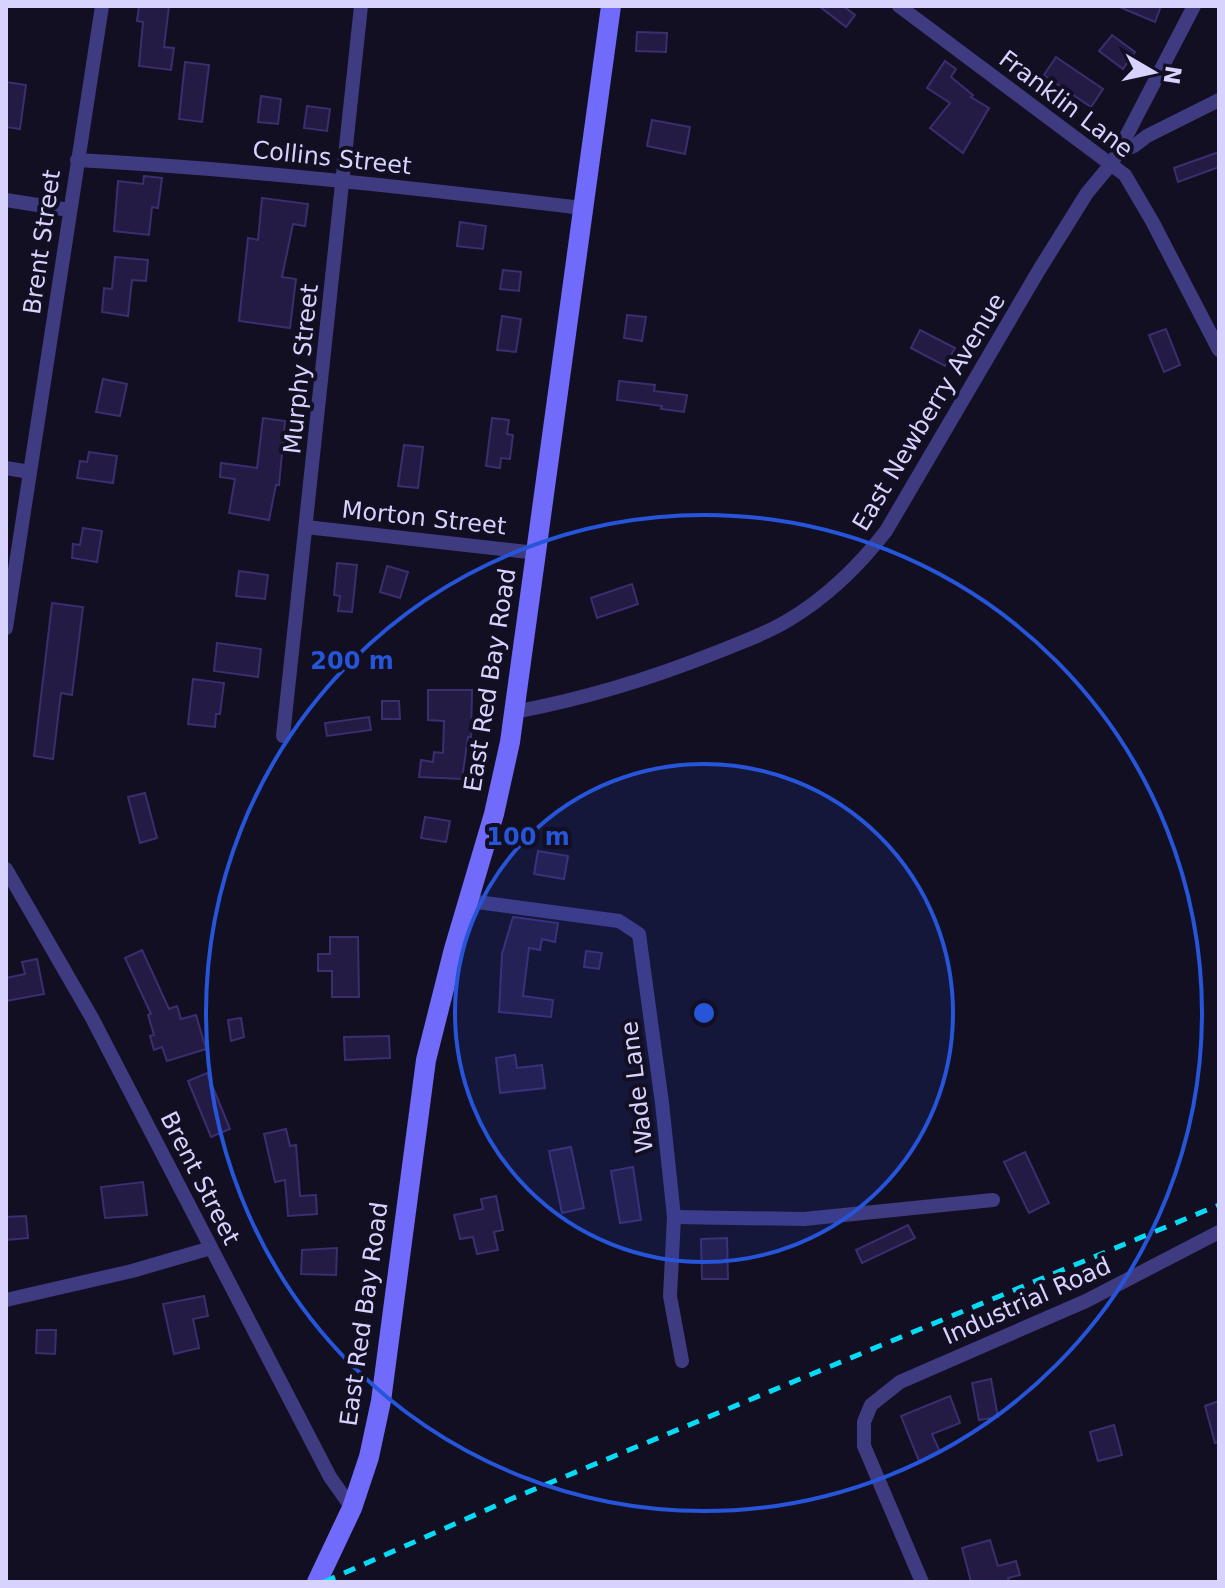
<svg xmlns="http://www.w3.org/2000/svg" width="1225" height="1588" viewBox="0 0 1225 1588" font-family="'DejaVu Sans',sans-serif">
  <rect width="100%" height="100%" fill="#120f23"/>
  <g fill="#241b44" stroke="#3b2e6f" stroke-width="2">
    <polygon points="139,6 169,6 164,47 174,48 171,70 139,66 143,22 137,21"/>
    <polygon points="819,6 843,6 855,15 846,27"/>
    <polygon points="1117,6 1161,6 1155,22"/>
    <polygon points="637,32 667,33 666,52 636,51"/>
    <polygon points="1112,35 1135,52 1123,69 1099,51"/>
    <polygon points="1056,57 1103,89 1091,107 1044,75"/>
    <polygon points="945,61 956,69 951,77 973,95 971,97 989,108 963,153 930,128 950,103 927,88"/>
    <polygon points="185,62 209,65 202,122 179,119"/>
    <polygon points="6,82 26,85 20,129 6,127"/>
    <polygon points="261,96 281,99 278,124 258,122"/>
    <polygon points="307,106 330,109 327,131 304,128"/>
    <polygon points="652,120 690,127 685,154 647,146"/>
    <polygon points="1219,152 1219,167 1178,182 1174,168"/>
    <polygon points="144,176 162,178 158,208 152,207 149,235 114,231 118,181 143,184"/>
    <polygon points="262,198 308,204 305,226 293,224 282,277 296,279 290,328 239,321 248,238 258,240"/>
    <polygon points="460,222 486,226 483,249 457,246"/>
    <polygon points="115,257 148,260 146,281 132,280 128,316 102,312 104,288 112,289"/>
    <polygon points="503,270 521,272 519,291 500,289"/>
    <polygon points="627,315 646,317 642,341 624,338"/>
    <polygon points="502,316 521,319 516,352 497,350"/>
    <polygon points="1166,329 1180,365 1164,372 1149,335"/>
    <polygon points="920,330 955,348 945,366 911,348"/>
    <polygon points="103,379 127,384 120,416 96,412"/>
    <polygon points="619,381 655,385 654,391 687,395 684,412 661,409 662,406 617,400"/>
    <polygon points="263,418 285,421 279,485 276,485 269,520 229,513 235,479 220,477 221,463 257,468"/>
    <polygon points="492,418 509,420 507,434 513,435 510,459 501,458 500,468 486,466"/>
    <polygon points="404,445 423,447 418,488 398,486"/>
    <polygon points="89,452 117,456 113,483 77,478 80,461 87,462"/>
    <polygon points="83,528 102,531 97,562 72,558 73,544 80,545"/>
    <polygon points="337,563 357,565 352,612 338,611 340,596 334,595"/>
    <polygon points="387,566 408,572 400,598 380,592"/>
    <polygon points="239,571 268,575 265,599 236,596"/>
    <polygon points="632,584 638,604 597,618 591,598"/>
    <polygon points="52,603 83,607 72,695 61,693 53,759 34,756"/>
    <polygon points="217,643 261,649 258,677 214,671"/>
    <polygon points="193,679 224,683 220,714 216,714 215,727 188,724"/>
    <polygon points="428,690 472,690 471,737 468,737 462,779 419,777 421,760 433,762 434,752 443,753 444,721 428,720"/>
    <polygon points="382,701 399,701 400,719 382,719"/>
    <polygon points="369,717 371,730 327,736 325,723"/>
    <polygon points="145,793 157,838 140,843 128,797"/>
    <polygon points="425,817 450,821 446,842 421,838"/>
    <polygon points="538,851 568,856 564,879 534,874"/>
    <polygon points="513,917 558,923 555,942 542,939 540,950 529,948 523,996 553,1000 551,1017 499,1012 502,954"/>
    <polygon points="330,937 358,937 359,997 332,997 332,971 318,971 318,954 330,954"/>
    <polygon points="142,950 169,1009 177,1006 181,1019 196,1015 206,1049 167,1061 162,1047 154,1050 150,1036 154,1035 148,1015 151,1014 125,958"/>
    <polygon points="586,951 602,953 599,969 584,967"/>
    <polygon points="37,959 44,994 6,1001 6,978 25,974 22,962"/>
    <polygon points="241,1018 244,1037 231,1041 228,1020"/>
    <polygon points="389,1036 390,1058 345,1060 344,1037"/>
    <polygon points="515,1055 517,1068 542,1065 545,1088 500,1093 496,1058"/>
    <polygon points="207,1073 230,1129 211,1137 188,1081"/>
    <polygon points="286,1129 290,1146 296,1145 300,1196 316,1195 317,1214 288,1216 285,1180 275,1182 264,1134"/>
    <polygon points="571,1147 584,1208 562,1213 549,1151"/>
    <polygon points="1025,1152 1049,1203 1029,1213 1004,1162"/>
    <polygon points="633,1167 641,1220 620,1223 611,1171"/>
    <polygon points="143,1182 147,1215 105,1218 101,1187"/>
    <polygon points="496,1196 503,1230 494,1232 498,1250 477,1254 473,1237 460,1239 454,1215 483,1209 481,1199"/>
    <polygon points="26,1216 28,1238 6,1240 6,1217"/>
    <polygon points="908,1225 915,1238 862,1263 856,1250"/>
    <polygon points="727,1238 728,1279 702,1279 701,1239"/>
    <polygon points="337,1248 336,1275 301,1274 302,1250"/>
    <polygon points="204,1296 208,1316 193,1319 199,1348 174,1354 163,1304"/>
    <polygon points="37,1330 56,1330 55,1354 36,1353"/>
    <polygon points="991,1379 998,1417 979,1420 972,1383"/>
    <polygon points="950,1396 960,1423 932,1434 940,1452 919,1461 901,1416"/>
    <polygon points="1219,1401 1219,1442 1215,1443 1205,1406"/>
    <polygon points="1114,1425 1122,1455 1098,1461 1090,1432"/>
    <polygon points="990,1540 998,1566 1016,1561 1020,1575 1008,1578 1009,1582 971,1582 962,1548"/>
  </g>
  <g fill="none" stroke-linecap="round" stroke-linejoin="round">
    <g stroke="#3e3b81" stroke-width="14">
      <polyline points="899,6 1125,175 1152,221 1219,350"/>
      <polyline points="1118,152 1194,6"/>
      <path d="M77 160C246 169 414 188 582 208"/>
      <polyline points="6,200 69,210"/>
      <polyline points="6,468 30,472"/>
      <polyline points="306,527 537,553"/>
      <polyline points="6,628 102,6"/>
      <path d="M514 712C584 699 653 678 720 651 742 642 765 634 787 621 826 598 858 567 886 531L1039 270 1087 193 1112 163 1118 152 1134 146 1147 136 1219 100"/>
      <polyline points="283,736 361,6"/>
      <polyline points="6,869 92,1018 330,1477 352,1508"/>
      <polyline points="470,901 619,921 639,934 662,1103 674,1217 670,1296 682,1361"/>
      <polyline points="674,1217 804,1219 993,1200"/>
      <polyline points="6,1300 132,1271 211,1248"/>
      <polyline points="922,1582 864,1446 864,1422 871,1405 900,1382 1086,1301 1219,1232"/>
    </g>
    <polyline stroke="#706bfb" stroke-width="20" points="317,1582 352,1508 369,1457 381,1401 426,1060 454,949 494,814 510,742 611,6"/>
    <polyline stroke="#06dbf6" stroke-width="5" stroke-dasharray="12 10" stroke-linecap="butt" points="324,1582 511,1499 1219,1205"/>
  </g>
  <circle cx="704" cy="1013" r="249" fill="#2655da" fill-opacity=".12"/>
  <g fill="none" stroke="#2655da" stroke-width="4">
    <circle cx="704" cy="1013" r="249"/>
    <circle cx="704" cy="1013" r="498"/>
  </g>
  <g text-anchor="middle" stroke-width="8" stroke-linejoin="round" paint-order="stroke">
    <g font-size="24" fill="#d7d2fe" stroke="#120f23">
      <text transform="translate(1066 104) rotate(37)" y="8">Franklin Lane</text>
      <text transform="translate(332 158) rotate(6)" y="8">Collins Street</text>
      <text transform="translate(42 242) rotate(-82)" y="8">Brent Street</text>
      <text transform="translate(301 369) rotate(-84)" y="8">Murphy Street</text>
      <text transform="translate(929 412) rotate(-59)" y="8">East Newberry Avenue</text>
      <text transform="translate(424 518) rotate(6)" y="8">Morton Street</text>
      <text transform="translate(490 680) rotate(-81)" y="8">East Red Bay Road</text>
      <text transform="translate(637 1087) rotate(-97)" y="8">Wade Lane</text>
      <text transform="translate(200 1178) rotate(63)" y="8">Brent Street</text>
      <text transform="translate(1027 1301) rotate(-24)" y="8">Industrial Road</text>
      <text transform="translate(364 1314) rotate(-82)" y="8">East Red Bay Road</text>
    </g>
  </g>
  <circle cx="704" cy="1013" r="12" fill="#2655da" stroke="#120f23" stroke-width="4"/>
  <g font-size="24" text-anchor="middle" font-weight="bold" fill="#2655da" stroke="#120f23" stroke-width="8" stroke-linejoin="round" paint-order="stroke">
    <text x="352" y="669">200 m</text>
    <text x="528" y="845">100 m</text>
  </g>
  <rect width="1225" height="1588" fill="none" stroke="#d7d2fe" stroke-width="16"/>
  <g transform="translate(1153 72) rotate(99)" stroke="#120f23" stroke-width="6" paint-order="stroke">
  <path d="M0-6L14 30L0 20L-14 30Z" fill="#d7d2fe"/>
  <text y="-12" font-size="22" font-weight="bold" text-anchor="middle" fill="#d7d2fe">N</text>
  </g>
</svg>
